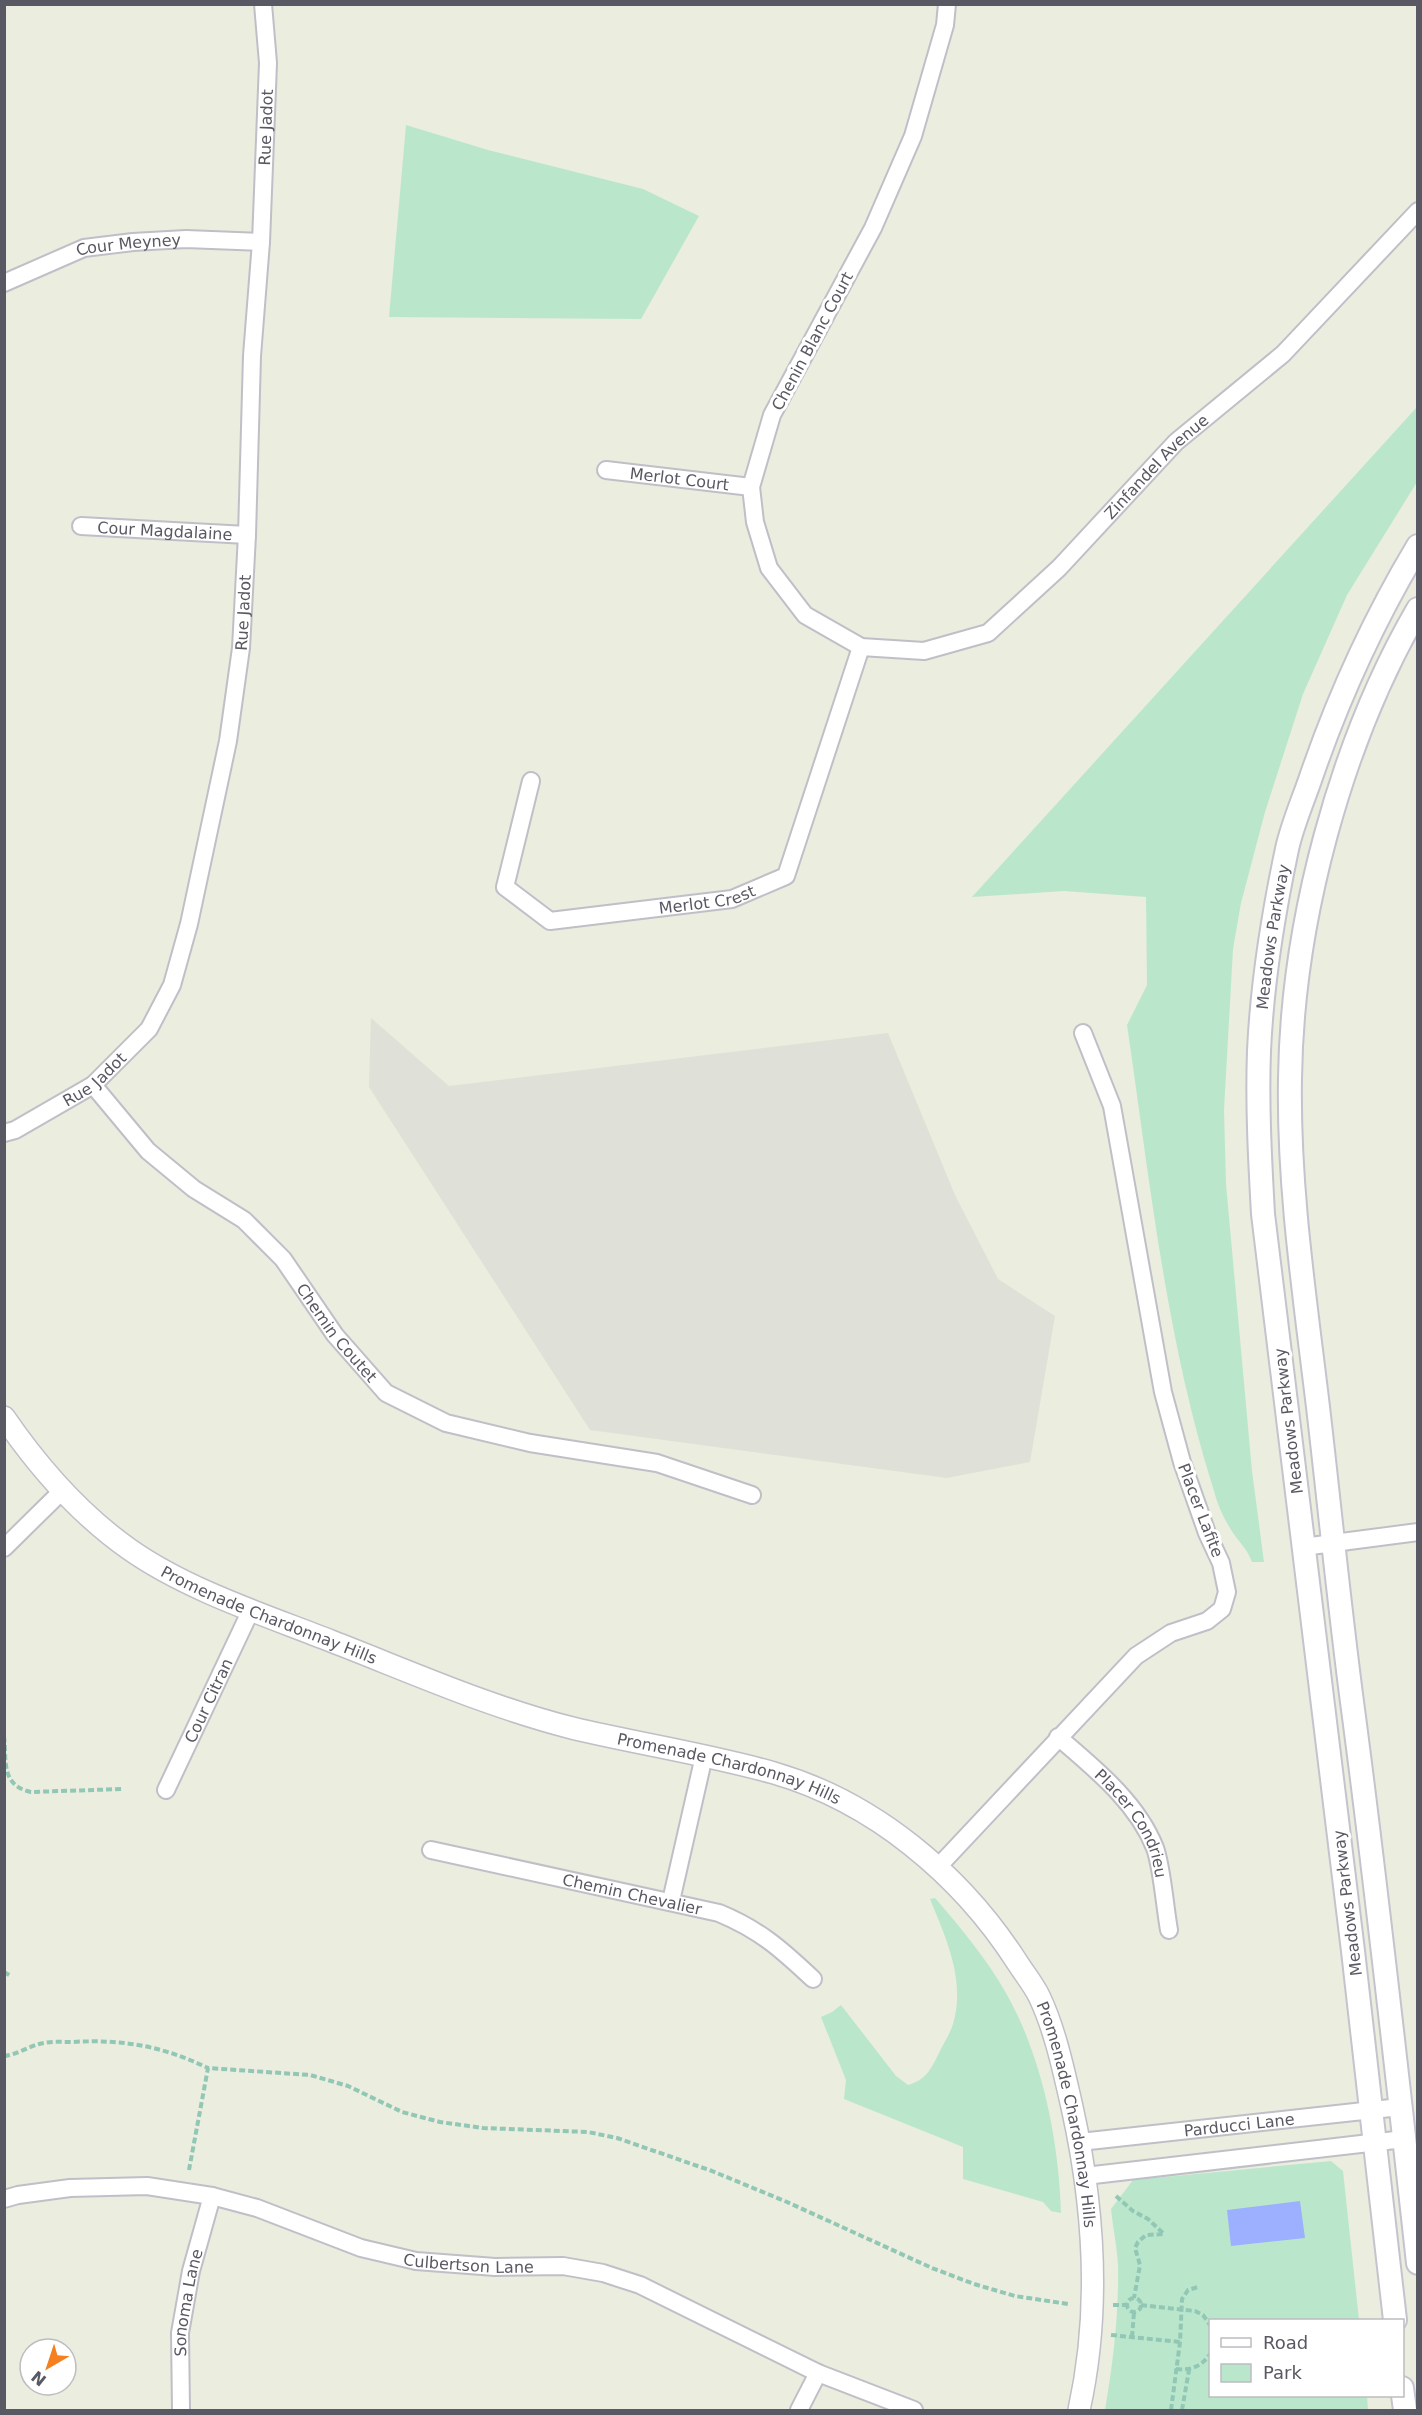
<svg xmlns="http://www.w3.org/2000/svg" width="1422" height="2415" viewBox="0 0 1422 2415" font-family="'DejaVu Sans',sans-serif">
  <rect width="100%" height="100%" fill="#ebeddf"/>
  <polygon fill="#dfe0d7" points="371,1018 449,1086 888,1033 955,1195 998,1279 1055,1316 1030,1462 947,1478 590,1430 369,1087"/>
  <g fill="#bae7cb">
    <polygon points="406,125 488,150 643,189 699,216 641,319 389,317"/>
    <path d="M1417 407V482L1347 595 1303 694 1265 812 1241 903 1233 949 1224 1110 1226 1184 1252 1471 1264 1562H1252C1246 1546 1237 1541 1230 1528 1223 1517 1217 1503 1214 1491 1166 1340 1150 1181 1127 1025L1147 985 1146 897 1064 891 972 897Z"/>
    <path d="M935 1898C961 1928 986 1958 1006 1993 1042 2056 1059 2141 1061 2213L1051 2211 1043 2202 963 2179V2147L844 2099 846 2080 821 2017 832 2012 841 2005 896 2076 908 2085C926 2080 931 2069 939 2053 943 2044 950 2034 953 2024 966 1981 946 1938 930 1899Z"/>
    <path d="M1331 2161 1343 2171 1359 2320H1210V2396H1367L1368 2410H1105C1113 2363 1119 2314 1118 2265 1117 2247 1113 2228 1111 2209L1133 2180Z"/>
  </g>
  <polygon fill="#9dafff" points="1300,2201 1305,2238 1231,2246 1227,2210"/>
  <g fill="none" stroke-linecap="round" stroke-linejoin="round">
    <defs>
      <g id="minor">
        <path id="s1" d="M947 4 945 25 913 136 873 228 772 415 751 487 755 522 769 568 805 615 861 647 924 651 988 633 1059 568 1176 442 1283 354 1418 211"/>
        <path id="s2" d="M4 283 84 248 133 242 186 239 261 242"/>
        <path id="s3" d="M606 470 751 487"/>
        <path id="s4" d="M81 526 247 535"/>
        <path id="s5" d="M531 781 505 887 550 921 732 899 786 876 861 647"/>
        <path id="s6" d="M93 1085 148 1151 194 1189 244 1220 283 1259 335 1335 386 1393 446 1423 530 1443 657 1463 752 1495"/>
        <path id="s7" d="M4 1133 15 1130 93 1085 149 1029 172 985 189 924 228 741 241 648 247 535 252 356 261 242 268 63 263 4"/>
        <polyline points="1303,1547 1418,1532"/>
        <polyline points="4,1548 62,1491"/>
        <path id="s8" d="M1058 1737C1094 1768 1137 1802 1155 1848 1162 1867 1165 1908 1169 1930"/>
        <path id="s9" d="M166 1790 251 1610"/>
        <path id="s10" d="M431 1850 719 1913C760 1930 781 1949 813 1979"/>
        <polyline points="937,1868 1136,1656 1171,1633 1207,1621 1222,1609 1227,1592 1221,1563 1207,1533 1182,1462 1163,1392 1112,1106 1083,1033"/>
        <polyline points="671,1901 704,1756"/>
        <path id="s11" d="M1080 2142 1400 2107"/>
        <polyline points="1085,2176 1404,2139"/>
        <path id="s12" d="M4 2199 18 2195 70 2188 147 2186 212 2196 257 2208 361 2248 416 2261 495 2267 563 2266 603 2273 640 2285 818 2373 914 2410"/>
        <path id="s13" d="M181 2410 180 2333 191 2271 212 2196"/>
        <polyline points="799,2410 818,2373"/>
      </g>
      <g id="tertiary">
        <path id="s14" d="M4 1417C39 1468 78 1513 129 1549 187 1590 265 1615 331 1641 411 1672 489 1707 572 1728 639 1744 707 1754 774 1773 874 1802 961 1875 1017 1962 1024 1973 1033 1984 1039 1996 1055 2029 1064 2072 1072 2107 1094 2206 1101 2311 1079 2410"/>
      </g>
      <g id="secondary">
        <path d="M1418 609C1340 743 1292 924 1290 1078 1288 1188 1305 1298 1318 1407 1330 1510 1340 1614 1354 1717 1378 1899 1398 2081 1418 2263"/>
        <path id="s15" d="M1395 2320 1353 1951 1263 1214C1260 1160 1257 1105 1259 1051 1262 984 1273 915 1287 849 1292 826 1302 803 1310 780 1338 698 1373 621 1418 546"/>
        <polyline points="1402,2388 1405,2410"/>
      </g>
    </defs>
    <use href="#minor" stroke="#bfbfc8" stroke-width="20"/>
    <use href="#tertiary" stroke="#bfbfc8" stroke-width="24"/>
    <use href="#secondary" stroke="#c4c3ce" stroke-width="26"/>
    <g stroke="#92c7b5" stroke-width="4" stroke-dasharray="6 3" stroke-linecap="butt">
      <path d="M4 1736C7 1761 0 1785 31 1792L123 1789"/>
      <polyline points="4,1972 11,1976"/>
      <path d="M4 2056C16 2055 28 2047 39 2044 50 2041 61 2042 72 2042 123 2039 162 2046 208 2068"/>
      <polyline points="189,2170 208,2068 310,2075 348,2086 402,2112 440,2122 483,2128 588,2132 617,2138 712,2171 787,2202 932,2268 974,2284 1015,2296 1068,2304"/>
      <polyline points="1116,2196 1133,2211 1148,2219 1164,2234 1146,2235 1138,2242 1135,2248 1140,2265 1134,2298"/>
      <circle cx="1134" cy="2305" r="7"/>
      <polyline points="1113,2305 1127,2305"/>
      <polyline points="1141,2305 1195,2311 1203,2315 1210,2325"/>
      <polyline points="1111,2335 1180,2342"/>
      <polyline points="1132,2337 1134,2312"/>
      <path d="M1176 2369C1191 2371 1202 2366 1210 2354"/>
      <polyline points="1171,2410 1180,2342 1182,2299 1188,2290 1198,2287"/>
      <polyline points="1182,2410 1189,2370"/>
    </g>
    <use href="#minor" stroke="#fff" stroke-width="16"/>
    <use href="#tertiary" stroke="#fff" stroke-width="21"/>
    <use href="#secondary" stroke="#fff" stroke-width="22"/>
  </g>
  <g text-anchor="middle" stroke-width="6" stroke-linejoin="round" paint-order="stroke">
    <g font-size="16" fill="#585962" stroke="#fff">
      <text dy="6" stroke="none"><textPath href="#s7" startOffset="1096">Rue Jadot</textPath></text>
      <text dy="6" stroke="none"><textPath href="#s2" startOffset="132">Cour Meyney</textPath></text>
      <text transform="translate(812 341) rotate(-62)" y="6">Chenin Blanc Court</text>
      <text dy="6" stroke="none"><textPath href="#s1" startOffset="1098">Zinfandel Avenue</textPath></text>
      <text dy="6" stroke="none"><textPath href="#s3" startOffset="74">Merlot Court</textPath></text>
      <text dy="6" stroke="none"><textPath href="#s4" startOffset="84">Cour Magdalaine</textPath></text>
      <text dy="6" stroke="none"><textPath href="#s7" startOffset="610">Rue Jadot</textPath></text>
      <text dy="6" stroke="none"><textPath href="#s5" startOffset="324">Merlot Crest</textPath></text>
      <text dy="6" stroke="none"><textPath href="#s15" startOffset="1392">Meadows Parkway</textPath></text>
      <text dy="6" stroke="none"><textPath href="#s7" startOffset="106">Rue Jadot</textPath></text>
      <text dy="6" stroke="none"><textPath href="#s6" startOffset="351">Chemin Coutet</textPath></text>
      <text transform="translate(1288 1421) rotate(-97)" y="6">Meadows Parkway</text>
      <text transform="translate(1201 1510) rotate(69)" y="6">Placer Lafite</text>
      <text dy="6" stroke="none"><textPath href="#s14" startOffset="338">Promenade Chardonnay Hills</textPath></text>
      <text dy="6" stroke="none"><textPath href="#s9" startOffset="99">Cour Citran</textPath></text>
      <text dy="6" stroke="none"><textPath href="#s14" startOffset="824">Promenade Chardonnay Hills</textPath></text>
      <text dy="6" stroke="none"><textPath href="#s8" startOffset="116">Placer Condrieu</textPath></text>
      <text dy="6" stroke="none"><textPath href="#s10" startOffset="206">Chemin Chevalier</textPath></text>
      <text transform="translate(1347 1903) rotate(-97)" y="6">Meadows Parkway</text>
      <text dy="6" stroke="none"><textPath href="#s14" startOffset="1346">Promenade Chardonnay Hills</textPath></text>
      <text dy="6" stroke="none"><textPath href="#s11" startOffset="160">Parducci Lane</textPath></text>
      <text dy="6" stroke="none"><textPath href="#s12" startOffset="477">Culbertson Lane</textPath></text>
      <text dy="6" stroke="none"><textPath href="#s13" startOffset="108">Sonoma Lane</textPath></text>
    </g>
  </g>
  <rect width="1422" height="2415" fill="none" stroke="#585962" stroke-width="12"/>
  <rect x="1209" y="2319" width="195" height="78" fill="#ffffff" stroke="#bcbdc0" stroke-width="1.5"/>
  <rect x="1221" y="2338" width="30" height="9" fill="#ffffff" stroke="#bcbdc0" stroke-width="1.5"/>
  <text x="1263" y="2349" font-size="18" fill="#585962">Road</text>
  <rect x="1221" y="2364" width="30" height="18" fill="#bae7cb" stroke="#bcbdc0" stroke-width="1.5"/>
  <text x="1263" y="2379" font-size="18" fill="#585962">Park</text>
  <g transform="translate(48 2367) rotate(219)"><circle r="28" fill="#ffffff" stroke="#bcbdc0" stroke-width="1.5"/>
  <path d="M0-4.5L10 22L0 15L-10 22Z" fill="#f4801f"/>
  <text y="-9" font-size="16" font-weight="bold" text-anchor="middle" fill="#585962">N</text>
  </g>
</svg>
